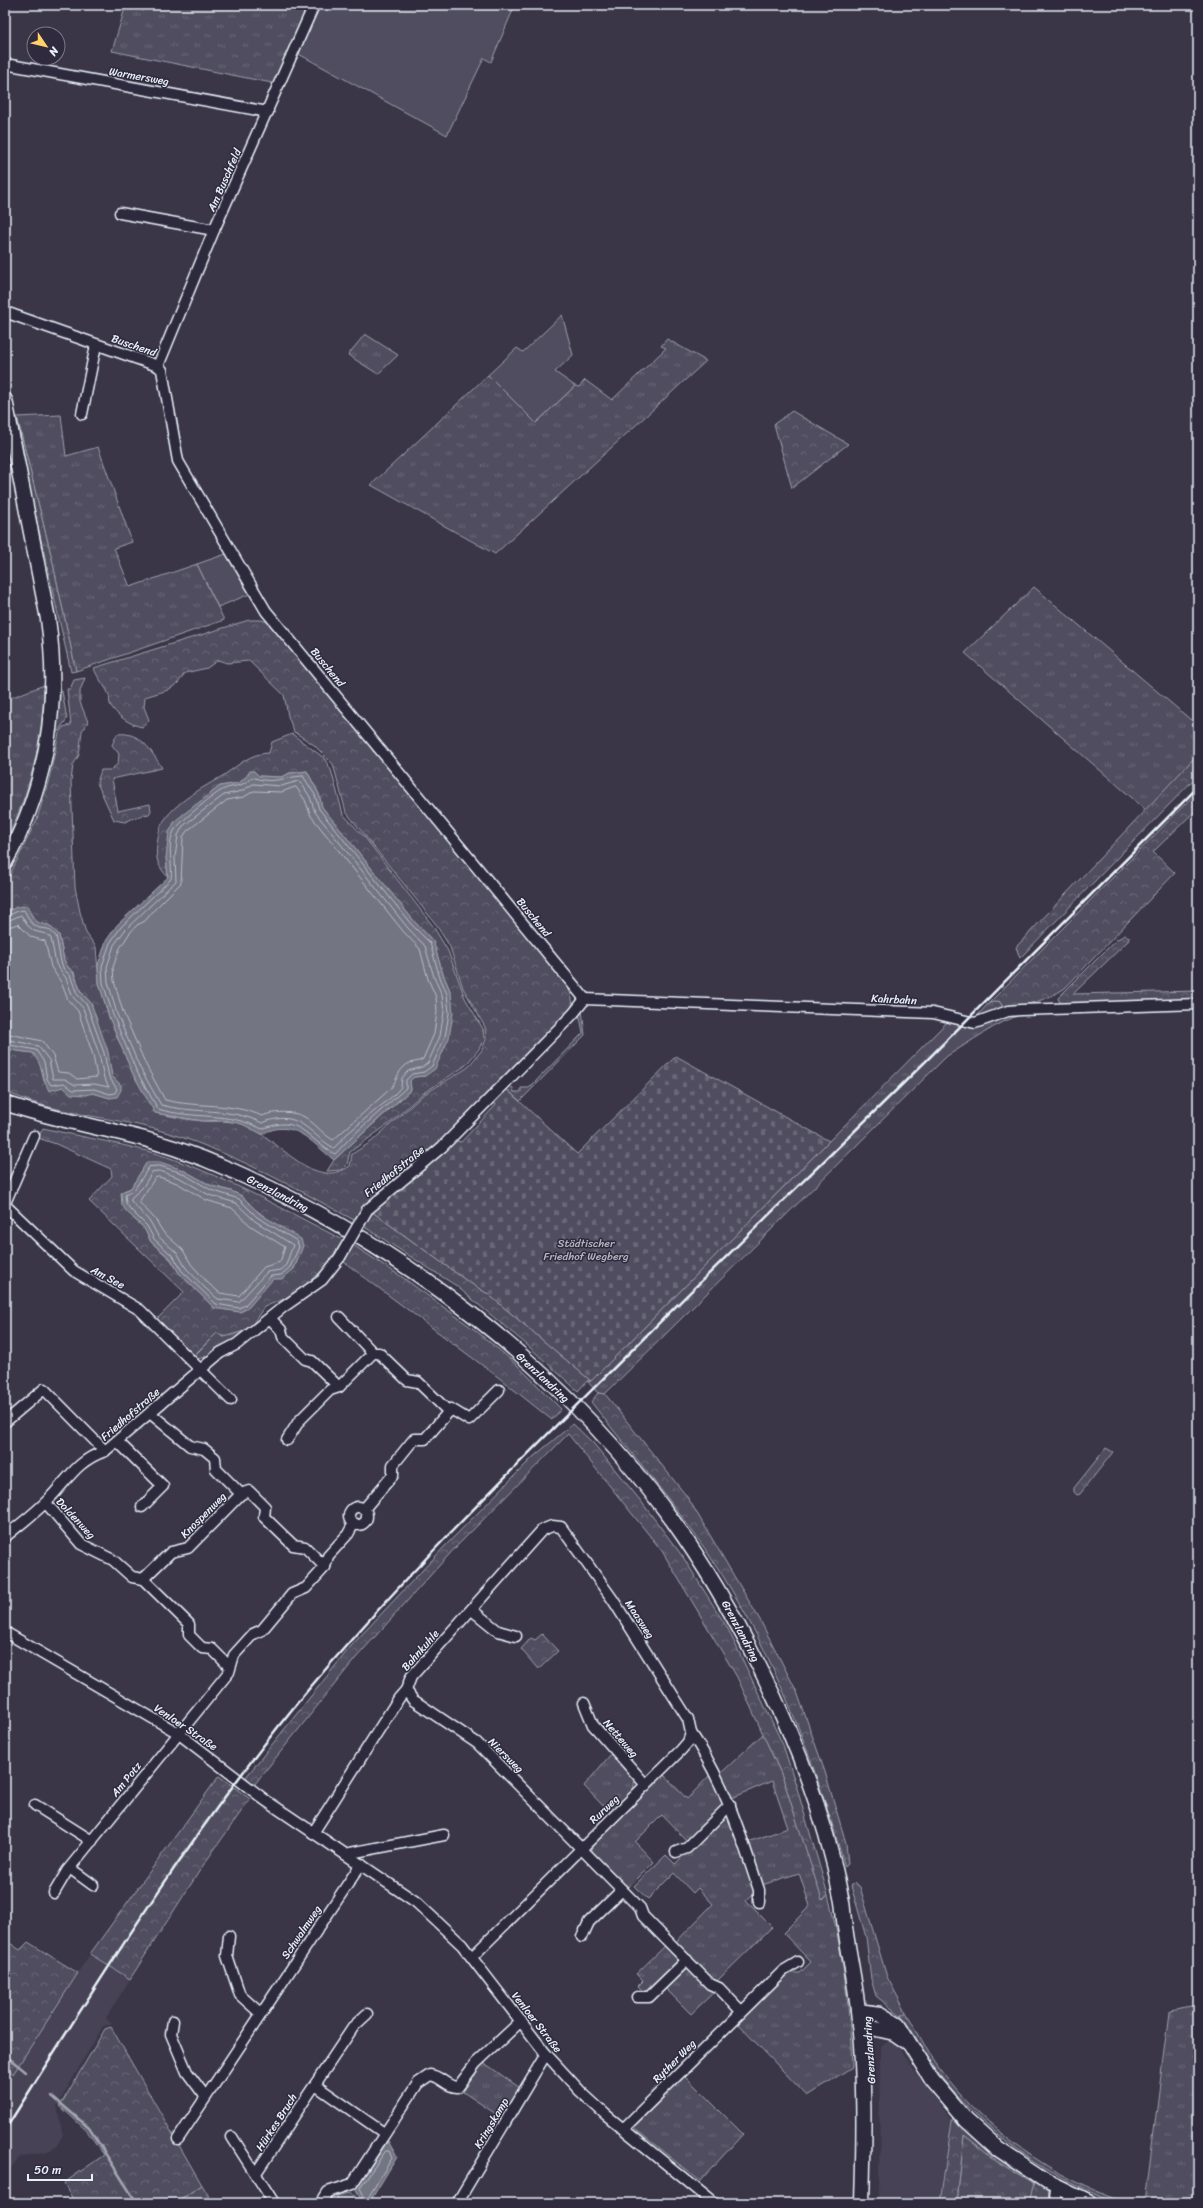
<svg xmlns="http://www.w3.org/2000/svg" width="1203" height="2208" viewBox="0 0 1203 2208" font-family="Sriracha,sans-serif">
  <defs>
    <pattern id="grass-tufts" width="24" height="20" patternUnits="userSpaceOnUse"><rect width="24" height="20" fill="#504e5f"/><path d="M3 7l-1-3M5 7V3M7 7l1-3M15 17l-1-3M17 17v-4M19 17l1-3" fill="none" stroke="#696877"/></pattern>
    <pattern id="forest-crowns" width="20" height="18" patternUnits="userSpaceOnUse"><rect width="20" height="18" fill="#504e5f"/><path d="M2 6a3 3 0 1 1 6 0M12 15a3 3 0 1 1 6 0" fill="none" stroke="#696877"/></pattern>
    <pattern id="cemetery-stones" width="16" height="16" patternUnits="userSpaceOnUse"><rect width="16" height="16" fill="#504e5f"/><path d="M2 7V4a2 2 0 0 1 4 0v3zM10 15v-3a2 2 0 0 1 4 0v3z" fill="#696877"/></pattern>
  </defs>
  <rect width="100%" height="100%" fill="#3a3648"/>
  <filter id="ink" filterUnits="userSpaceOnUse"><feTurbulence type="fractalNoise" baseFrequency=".025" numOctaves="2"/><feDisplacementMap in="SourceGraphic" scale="8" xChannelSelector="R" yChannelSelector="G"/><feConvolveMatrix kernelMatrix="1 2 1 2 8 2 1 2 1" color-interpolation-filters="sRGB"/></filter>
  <g filter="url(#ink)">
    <g fill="#464354">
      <polygon points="90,1954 130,1979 106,2018 112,2024 103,2026 57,2106 63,2135 56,2147 48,2151 20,2157 5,2175 5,2088 20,2060"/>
      <polygon points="889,2041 895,2041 898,2044 908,2062 951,2119 940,2203 879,2203 880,2047"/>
    </g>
    <g fill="url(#grass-tufts)" stroke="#9ca0ac">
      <polygon points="126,5 144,11 145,5 311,5 277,84 112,51"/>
      <polygon points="365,334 398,355 378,374 348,355"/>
      <polygon points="667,339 706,361 495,554 371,485 488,375 536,423 575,386 579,387 585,380 612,400 666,348 661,346"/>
      <polygon points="61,415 66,456 98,447 132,542 114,548 130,587 197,564 224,620 76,671 52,559 17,417"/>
      <polygon points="1034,587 1198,726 1198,754 1146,810 965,653"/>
      <path d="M44 685C43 741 30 793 5 843V700Z"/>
      <polygon points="60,691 62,691 67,719 56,734 39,806 5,878 5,872 14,856"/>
      <polygon points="999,1001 1004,1008 980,1020 975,1018 989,1003"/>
      <path d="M1008 1014H1023C995 1023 972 1041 947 1056L605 1394 598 1393 587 1381H591L949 1020 971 1028Z"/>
      <polygon points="244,1331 237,1336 238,1339 225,1345 212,1355 197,1359 193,1357 217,1333 224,1337"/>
      <polygon points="1106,1448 1113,1452 1080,1494 1077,1495 1074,1492 1074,1488"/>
      <path d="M763 1734 783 1778 823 1900 828 1895C843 1951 850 2009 852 2067L807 2096 736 2022 786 1973H800L811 1962 783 1933 810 1906 799 1873 762 1885 748 1842 788 1828 772 1781 732 1798 720 1774Z"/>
      <path d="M611 1754 634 1780C637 1793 618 1805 610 1813L584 1786Z"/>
      <polygon points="711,1774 724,1803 723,1807 688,1842 662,1815 635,1842 654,1862 627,1889 592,1855 592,1846 664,1775 687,1799"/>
      <polygon points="726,1814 730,1816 756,1891 746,1901 772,1927 717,1981 714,1982 675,1943 713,1904 698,1888 693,1893 674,1873 648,1899 634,1886 666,1855 675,1864"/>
      <polygon points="666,1945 677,1957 677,1964 646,1994 638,1986 643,1981 636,1974"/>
      <polygon points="682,1969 690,1969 711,1990 716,1990 691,2014 664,1987"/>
      <polygon points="1198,2006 1198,2203 1145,2203 1169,2011"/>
      <path d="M906 2012C917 2030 926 2050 938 2067 984 2130 1054 2179 1128 2203 1112 2203 1097 2195 1082 2188 1024 2161 974 2121 935 2069 922 2052 915 2032 901 2016Z"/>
      <polygon points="483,2062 520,2088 502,2118 463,2092"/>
      <polygon points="684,2075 743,2134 700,2181 635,2129 635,2123"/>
      <polygon points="964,2135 1016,2173 1037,2185 1031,2203 957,2203"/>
      <polygon points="202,2185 213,2203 174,2203"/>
    </g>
    <g fill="url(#forest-crowns)" stroke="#9ca0ac" fill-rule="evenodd">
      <polygon points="792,411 848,444 792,488 774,424"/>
      <polygon points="17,417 52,559 76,671 71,672 32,500"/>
      <path d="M249 620H261L271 623 564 980C579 1008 573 1007 553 1030L551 1028 422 1162 363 1206 354 1220C291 1186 227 1149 158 1130 108 1116 52 1114 5 1091V1047L10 1050 33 1053 40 1063 44 1081 56 1088 63 1087 86 1095 93 1093 110 1098 121 1085 112 1076 91 1003 81 992 74 972 68 967 64 960 59 935C49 929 37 925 31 914L12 909 5 914V885L37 819 49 779 59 733 63 727 71 725 67 689H70L74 680 85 678 80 691V702L88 722 82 731 79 755 73 765 71 781 75 887 80 912 86 933 96 947 99 983 109 1017 132 1072 155 1113C171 1116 187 1120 203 1121 217 1122 229 1120 242 1124 278 1135 311 1193 350 1166L352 1154 371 1142 423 1095 467 1068 482 1050 486 1039 485 1027 463 988 450 947 435 923 346 812 333 764 313 744 294 732 288 716 284 695 249 661 227 663 218 660 207 668 185 673 178 683 168 690 145 697 144 707 149 720 143 727C132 726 115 715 110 704 109 702 110 698 109 695 105 685 97 678 94 668Z"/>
      <path d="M117 734C141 731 151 751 162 768L112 779 118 811 150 804 151 811 149 814 136 817 125 822 114 820 97 783 101 770H110L118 764 119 754 112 745Z"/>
      <path d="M292 734 324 758 331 770 343 814 366 839 433 926 448 951 465 998 483 1029 484 1038 479 1049 465 1066 422 1094 390 1123 350 1152 347 1164 341 1170 327 1171 334 1160 411 1090 410 1081 414 1077 425 1076 451 993 443 974 433 941 414 921 322 807 319 794 307 771 290 773 281 777 259 776 254 771 239 783 220 786 200 802 166 858 168 877C158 867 155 858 157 845 158 838 159 829 162 824 174 802 203 788 224 775 239 765 250 753 269 753L272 742Z"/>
      <polygon points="1198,754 1198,775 1020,958 1016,947"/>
      <path d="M1198 791V808L1153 852 1175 873 1065 988C1046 1001 1027 1005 1004 1008L999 1001 989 1003Z"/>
      <polygon points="1125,935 1129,937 1129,940 1073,994 1198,991 1198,1001 1062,1003 1059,1001 1058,998 1116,940"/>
      <polygon points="582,1010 585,1035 520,1101 504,1087 506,1084 513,1088 514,1092 521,1092 521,1088 529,1088 583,1033 579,1012"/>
      <path d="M43 1128C85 1138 128 1144 170 1158 230 1179 287 1211 343 1240L325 1268 304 1286 284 1299 264 1307 252 1325 244 1331 224 1337 217 1333 194 1355 157 1319 184 1292 89 1201 112 1176 111 1169 56 1144 38 1138ZM147 1162 183 1170 212 1186 231 1191 242 1196 248 1204 275 1224 300 1253 294 1269 273 1278 248 1308 240 1312 214 1308 179 1273 171 1260 151 1242 144 1228 134 1219 123 1191 131 1188Z"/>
      <polygon points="371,1211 467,1281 488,1294 591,1381 587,1381 578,1391 526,1344 455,1285 363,1226"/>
      <polygon points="353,1245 402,1277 475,1330 515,1363 561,1409 552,1420 498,1377 344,1262"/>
      <path d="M598 1393 605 1394 688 1498 760 1620 797 1692 825 1772 846 1843 848 1864 845 1867C818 1774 787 1686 738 1601 697 1529 642 1467 591 1402Z"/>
      <polygon points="573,1424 593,1443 640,1500 683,1557 728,1629 783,1745 796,1785 828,1895 822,1900 783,1778 737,1677 662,1551 568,1434 455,1548 355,1659 254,1785 246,1777 352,1645 447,1544 533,1457"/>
      <polygon points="542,1634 558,1651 540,1668 537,1668 521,1649 531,1638 535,1640"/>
      <polygon points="219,1776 250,1799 202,1867 130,1979 90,1954"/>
      <polygon points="855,1882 860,1887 887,1977 906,2012 901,2016 876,1996 871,1979 866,1937 851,1886"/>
      <polygon points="5,1940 20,1950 28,1942 78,1973 13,2074 5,2065"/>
      <polygon points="111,2027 202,2185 174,2203 75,2203 64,2183 104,2155 87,2131 60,2106 105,2029"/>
      <polygon points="953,2113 1047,2187 1048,2203 1031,2203 1036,2185 1001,2164 964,2135 957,2203 940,2203"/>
      <polygon points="349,2193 355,2196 358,2203 335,2203 338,2196"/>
    </g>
    <polygon fill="url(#cemetery-stones)" stroke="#9ca0ac" points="676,1056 829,1141 591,1381 488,1294 467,1281 371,1211 383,1199 416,1175 453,1140 461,1142 496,1105 493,1099 504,1087 577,1154"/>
    <g fill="#504e5f" stroke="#9ca0ac">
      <polygon points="316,5 515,5 491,62 484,58 447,135 295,52"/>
      <polygon points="562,315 573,355 555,372 575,386 536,423 488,375 517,348 523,352"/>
      <polygon points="226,554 250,594 218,607 197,564"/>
    </g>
    <g fill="#737482" stroke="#a2a6b1">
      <path d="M250 771H254L259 776 281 777 290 773 307 771 319 794 322 807 414 921 433 941 443 974 451 993 453 1013 449 1038 435 1069 425 1076 414 1077 410 1081 411 1089 334 1160C311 1142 293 1117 262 1134L242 1124 224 1120 203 1121 155 1113 132 1072 109 1017 99 983 98 965 106 941 117 925 168 877 166 858 169 832 176 820 220 786 239 783 246 777Z"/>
      <path d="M28 906C32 918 35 924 49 925L59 935 64 960 68 967 73 972 81 992 91 1003 108 1052 112 1076 121 1085V1090L117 1097 110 1098 93 1093 86 1095 71 1094 63 1087 49 1091C42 1077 43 1066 33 1053L10 1050 5 1047V914L16 907Z"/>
      <polygon points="147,1162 160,1162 183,1170 212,1186 231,1191 242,1196 260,1214 301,1239 303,1246 294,1269 282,1279 273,1279 248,1308 240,1312 214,1308 179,1273 171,1259 151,1242 144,1228 127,1212 122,1205 121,1193 131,1188"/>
      <polygon points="388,2141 397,2157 369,2203 363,2203 355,2189"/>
    </g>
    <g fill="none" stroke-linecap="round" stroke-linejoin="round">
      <g stroke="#b9bfc9" stroke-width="1">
        <path d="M303 776 315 795 319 809 411 924 430 943 439 975 447 994 449 1013 445 1037 432 1066 424 1072 412 1074 406 1080V1088L351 1137 335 1154C306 1139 301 1113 262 1129 227 1111 195 1120 158 1109L136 1070 113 1015 103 983 102 966 110 943 121 927 171 879C173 864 167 847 173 833 176 824 213 795 222 790 234 784 241 789 252 777 272 785 283 777 303 776Z"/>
        <path d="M300 781 310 797 315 812 407 927 425 946 434 977 442 995 444 1012 440 1036 428 1063 422 1067 408 1071 402 1078 401 1087 394 1095 348 1133 334 1148C307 1133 300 1108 262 1123 230 1107 195 1114 161 1105L140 1068 117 1014 108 982 107 967 114 945 125 930 176 881 175 858 178 835 183 826 224 795 242 791 253 784 281 786Z"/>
        <path d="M296 787 305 800 311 816 403 931 420 949 428 979 436 997 437 1012 434 1034 423 1059C417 1063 410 1061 405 1066 396 1073 397 1083 389 1090L333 1140C324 1135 317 1126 309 1120 297 1110 275 1111 262 1116 231 1102 198 1108 165 1100L146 1065 123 1012 114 981 113 967 120 948 129 934 137 925 145 921 154 910 181 883 183 837 187 831 227 800 244 797 254 791 281 792Z"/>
        <polyline points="5,917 18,911 24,910 31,923 39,928 48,929 56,936 61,962 64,970 70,975 77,994 87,1005 104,1053 109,1077 117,1089 115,1093 110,1094 94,1089 73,1090 64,1083 51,1085 47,1079 44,1062 36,1050 5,1044"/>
        <polyline points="5,922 21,915 27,925 34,931 46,934 51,938 56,964 66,978 73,997 83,1008 99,1054 104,1078 109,1087 94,1084 75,1085 65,1079 53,1079 49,1060 38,1046 5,1039"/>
        <polyline points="5,928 18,924 31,937 45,941 51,967 61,982 68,1000 78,1011 93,1055 97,1077 77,1079 69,1073 58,1072 53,1056 42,1041 5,1033"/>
        <polygon points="160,1166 182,1173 211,1190 239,1199 257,1217 297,1241 299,1247 290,1267 281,1275 271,1276 245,1305 239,1308 216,1304 182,1271 174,1257 154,1239 147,1226 130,1209 126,1203 125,1195 134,1190 149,1167"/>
        <polygon points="160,1171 180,1178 209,1195 236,1203 255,1221 293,1245 286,1265 280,1270 267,1272 239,1302 218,1299 205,1288 186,1268 178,1254 158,1236 151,1223 131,1201 131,1198 143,1187 152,1172"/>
        <polygon points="159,1177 177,1183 206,1200 232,1208 251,1226 285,1247 280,1262 264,1267 239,1296 220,1293 209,1284 191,1264 183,1250 163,1232 155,1219 139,1202 155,1178"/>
        <polygon points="386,2151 389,2151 392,2158 368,2198 365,2198 360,2188"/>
      </g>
      <g stroke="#a2a6b1" stroke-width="2.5">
        <polyline points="5,2055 26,2072"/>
        <polyline points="52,2096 89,2128 137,2203"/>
      </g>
      <defs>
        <g id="street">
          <polyline points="5,64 268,112"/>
          <polyline points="120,213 214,230"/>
          <polyline points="5,312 158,366 162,370 178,461 266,611 585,999"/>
          <polyline points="158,366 214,230 314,5"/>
          <polyline points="82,414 96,345"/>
          <polyline points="585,999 933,1013 975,1023 1008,1011 1021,1010 1198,1004"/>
          <polyline points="5,1203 34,1136"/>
          <polyline points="5,1205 74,1271 140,1310 231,1400"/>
          <polyline points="367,1210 442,1147 573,1014 585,999"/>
          <polyline points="339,1317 373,1353"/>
          <polyline points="270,1318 281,1330 283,1337 305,1359 312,1361 339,1387"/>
          <polyline points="150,1413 190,1446 204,1449 215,1458 216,1469 241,1494 249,1491 265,1507 264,1517 293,1545 305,1547 325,1567"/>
          <polyline points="5,1422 44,1389 105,1451"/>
          <polyline points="287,1440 299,1421 330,1390 339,1387 373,1353 379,1353 407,1380 418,1382 449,1412"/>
          <polyline points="117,1441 163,1486 142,1507"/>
          <polyline points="46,1503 81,1544 113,1560 132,1577 143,1579 189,1624 189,1635 202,1648 212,1649 230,1667"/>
          <circle cx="358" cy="1516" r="9"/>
          <polyline points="364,1509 393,1475 393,1465 414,1439 425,1439 451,1409 469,1420 499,1390"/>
          <path d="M5 1537C19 1525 34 1514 47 1501 68 1480 76 1461 105 1451L220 1353 237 1344 282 1308 322 1280 340 1257"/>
          <polyline points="143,1579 171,1552 188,1548 241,1494"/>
          <polyline points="472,1610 498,1631 516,1636"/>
          <polyline points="5,1632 178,1733 265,1800 416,1902 462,1945 546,2054 580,2091 605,2114 714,2203"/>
          <polyline points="406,1690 413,1700 477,1743 640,1908 643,1916 710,1984 719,1988 741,2011"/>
          <polyline points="584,1703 593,1725 646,1785"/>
          <path d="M691 1733C724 1781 741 1835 759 1890V1902"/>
          <polyline points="35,1805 92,1841"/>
          <polyline points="313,1833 399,1698 406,1690 411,1677 542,1530 552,1526 561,1527 613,1600 688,1719 691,1733 688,1742 681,1750 472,1957"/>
          <polyline points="676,1852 687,1848 730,1805"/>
          <polyline points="345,1854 444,1835"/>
          <polyline points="71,1869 93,1885"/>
          <polyline points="54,1893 67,1871 229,1672 234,1655 253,1634 262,1630 292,1594 306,1588 325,1567 328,1556 348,1534 354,1523"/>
          <polyline points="229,1936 227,1956 240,1995 260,2013"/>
          <polyline points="582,1937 589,1922 622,1890"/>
          <polyline points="637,1997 649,1997 687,1960"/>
          <polyline points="173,2021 171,2034 187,2072 205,2096"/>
          <polyline points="315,2085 384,2133"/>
          <polyline points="623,2129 783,1971 798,1962"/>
          <polyline points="232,2137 274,2203"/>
          <polyline points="178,2139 361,1864"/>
          <polyline points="256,2173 354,2026 367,2014"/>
          <path d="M321 2203 328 2192 352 2184 418 2083 430 2075C441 2076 448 2088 458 2087L476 2063 521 2021"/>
          <polyline points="457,2203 546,2054"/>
          <polyline points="1053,2203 1056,2187"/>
        </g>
        <g id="secondary">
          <path d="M5 400 48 619C60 703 47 788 5 862"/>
          <path d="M5 1103C41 1116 79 1123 117 1132 157 1141 195 1154 233 1171 404 1247 562 1368 673 1521 706 1567 734 1616 759 1666 795 1738 826 1818 841 1897 843 1905 843 1912 844 1920 848 1951 855 1980 858 2011 865 2075 864 2139 862 2203"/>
          <polyline points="858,2011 880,2014 898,2025 932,2080 966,2120 998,2149 1049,2183 1090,2203"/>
          <polyline points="859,2025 894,2033 907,2042"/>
        </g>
      </defs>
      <use href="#street" stroke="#e8f1f8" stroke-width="13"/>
      <use href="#secondary" stroke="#e8f1f8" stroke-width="17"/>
      <use href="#street" stroke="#2f2a3d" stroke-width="10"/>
      <use href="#secondary" stroke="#2f2a3d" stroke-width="14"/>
      <path stroke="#e8f1f8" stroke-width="2.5" d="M5 2130C100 1979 194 1827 308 1690 413 1565 530 1452 646 1336 740 1242 836 1150 930 1057 1020 967 1109 877 1198 787"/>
      <defs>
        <polyline id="street-bridge" points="340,1257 367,1210"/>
      </defs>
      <use href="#street-bridge" stroke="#e8f1f8" stroke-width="13" stroke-linecap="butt"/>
      <use href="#street-bridge" stroke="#2f2a3d" stroke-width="10"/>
    </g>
  </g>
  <g text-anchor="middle" stroke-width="3" stroke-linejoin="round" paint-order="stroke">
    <g font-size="11" fill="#e8f1f8" stroke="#2f2a3d">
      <text transform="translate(139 76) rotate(10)" y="4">Warmersweg</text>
      <text transform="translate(224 180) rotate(-66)" y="4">Am Buschfeld</text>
      <text transform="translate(134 345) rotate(19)" y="4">Buschend</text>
      <text transform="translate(328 667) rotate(51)" y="4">Buschend</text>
      <text transform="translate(534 917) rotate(51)" y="4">Buschend</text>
      <text transform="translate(894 999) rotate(3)" y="4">Kahrbahn</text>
      <text transform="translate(394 1171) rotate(-39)" y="4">Friedhofstraße</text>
      <text transform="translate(278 1193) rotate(27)" y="4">Grenzlandring</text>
      <text transform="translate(108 1277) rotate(28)" y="4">Am See</text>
      <text transform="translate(543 1377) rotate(43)" y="4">Grenzlandring</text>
      <text transform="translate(130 1414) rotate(-41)" y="4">Friedhofstraße</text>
      <text transform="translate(203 1515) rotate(-45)" y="4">Knospenweg</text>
      <text transform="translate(76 1518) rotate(47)" y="4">Doldenweg</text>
      <text transform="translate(640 1619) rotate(57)" y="4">Maasweg</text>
      <text transform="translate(741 1631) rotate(62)" y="4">Grenzlandring</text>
      <text transform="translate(420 1650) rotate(-49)" y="4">Bahnkuhle</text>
      <text transform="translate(186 1727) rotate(34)" y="4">Venloer Straße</text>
      <text transform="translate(621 1738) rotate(49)" y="4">Netteweg</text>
      <text transform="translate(506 1755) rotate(45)" y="4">Niersweg</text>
      <text transform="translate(126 1779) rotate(-51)" y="4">Am Potz</text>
      <text transform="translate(604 1809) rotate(-44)" y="4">Rurweg</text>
      <text transform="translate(301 1932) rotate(-56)" y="4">Schwalmweg</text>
      <text transform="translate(537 2022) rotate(52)" y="4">Venloer Straße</text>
      <text transform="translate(869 2050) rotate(-94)" y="4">Grenzlandring</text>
      <text transform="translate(674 2061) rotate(-45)" y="4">Ryther Weg</text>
      <text transform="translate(276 2122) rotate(-57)" y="4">Hürkes Bruch</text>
      <text transform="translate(491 2123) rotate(-59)" y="4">Kringskamp</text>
    </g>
    <g font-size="11" fill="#b3b8c2" stroke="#2f2a3d">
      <text x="586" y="1247">Städtischer<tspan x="586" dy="13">Friedhof Wegberg</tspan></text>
    </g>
  </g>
  <rect width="1203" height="2208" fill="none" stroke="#2f2a3d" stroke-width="20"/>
  <rect x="10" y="10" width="1183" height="2188" fill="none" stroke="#e8f1f8" stroke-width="1.5" filter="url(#ink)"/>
  <g transform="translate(46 46) rotate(125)"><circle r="19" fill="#2f2a3d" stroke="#797a88"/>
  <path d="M0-3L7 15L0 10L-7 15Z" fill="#ffd166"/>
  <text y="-6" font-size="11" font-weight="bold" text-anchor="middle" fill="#e8f1f8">N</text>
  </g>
  <path d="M28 2174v6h64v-6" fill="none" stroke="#e8f1f8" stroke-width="2"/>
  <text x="34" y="2174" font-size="12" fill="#e8f1f8" stroke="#2f2a3d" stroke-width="3" paint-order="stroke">50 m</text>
</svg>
